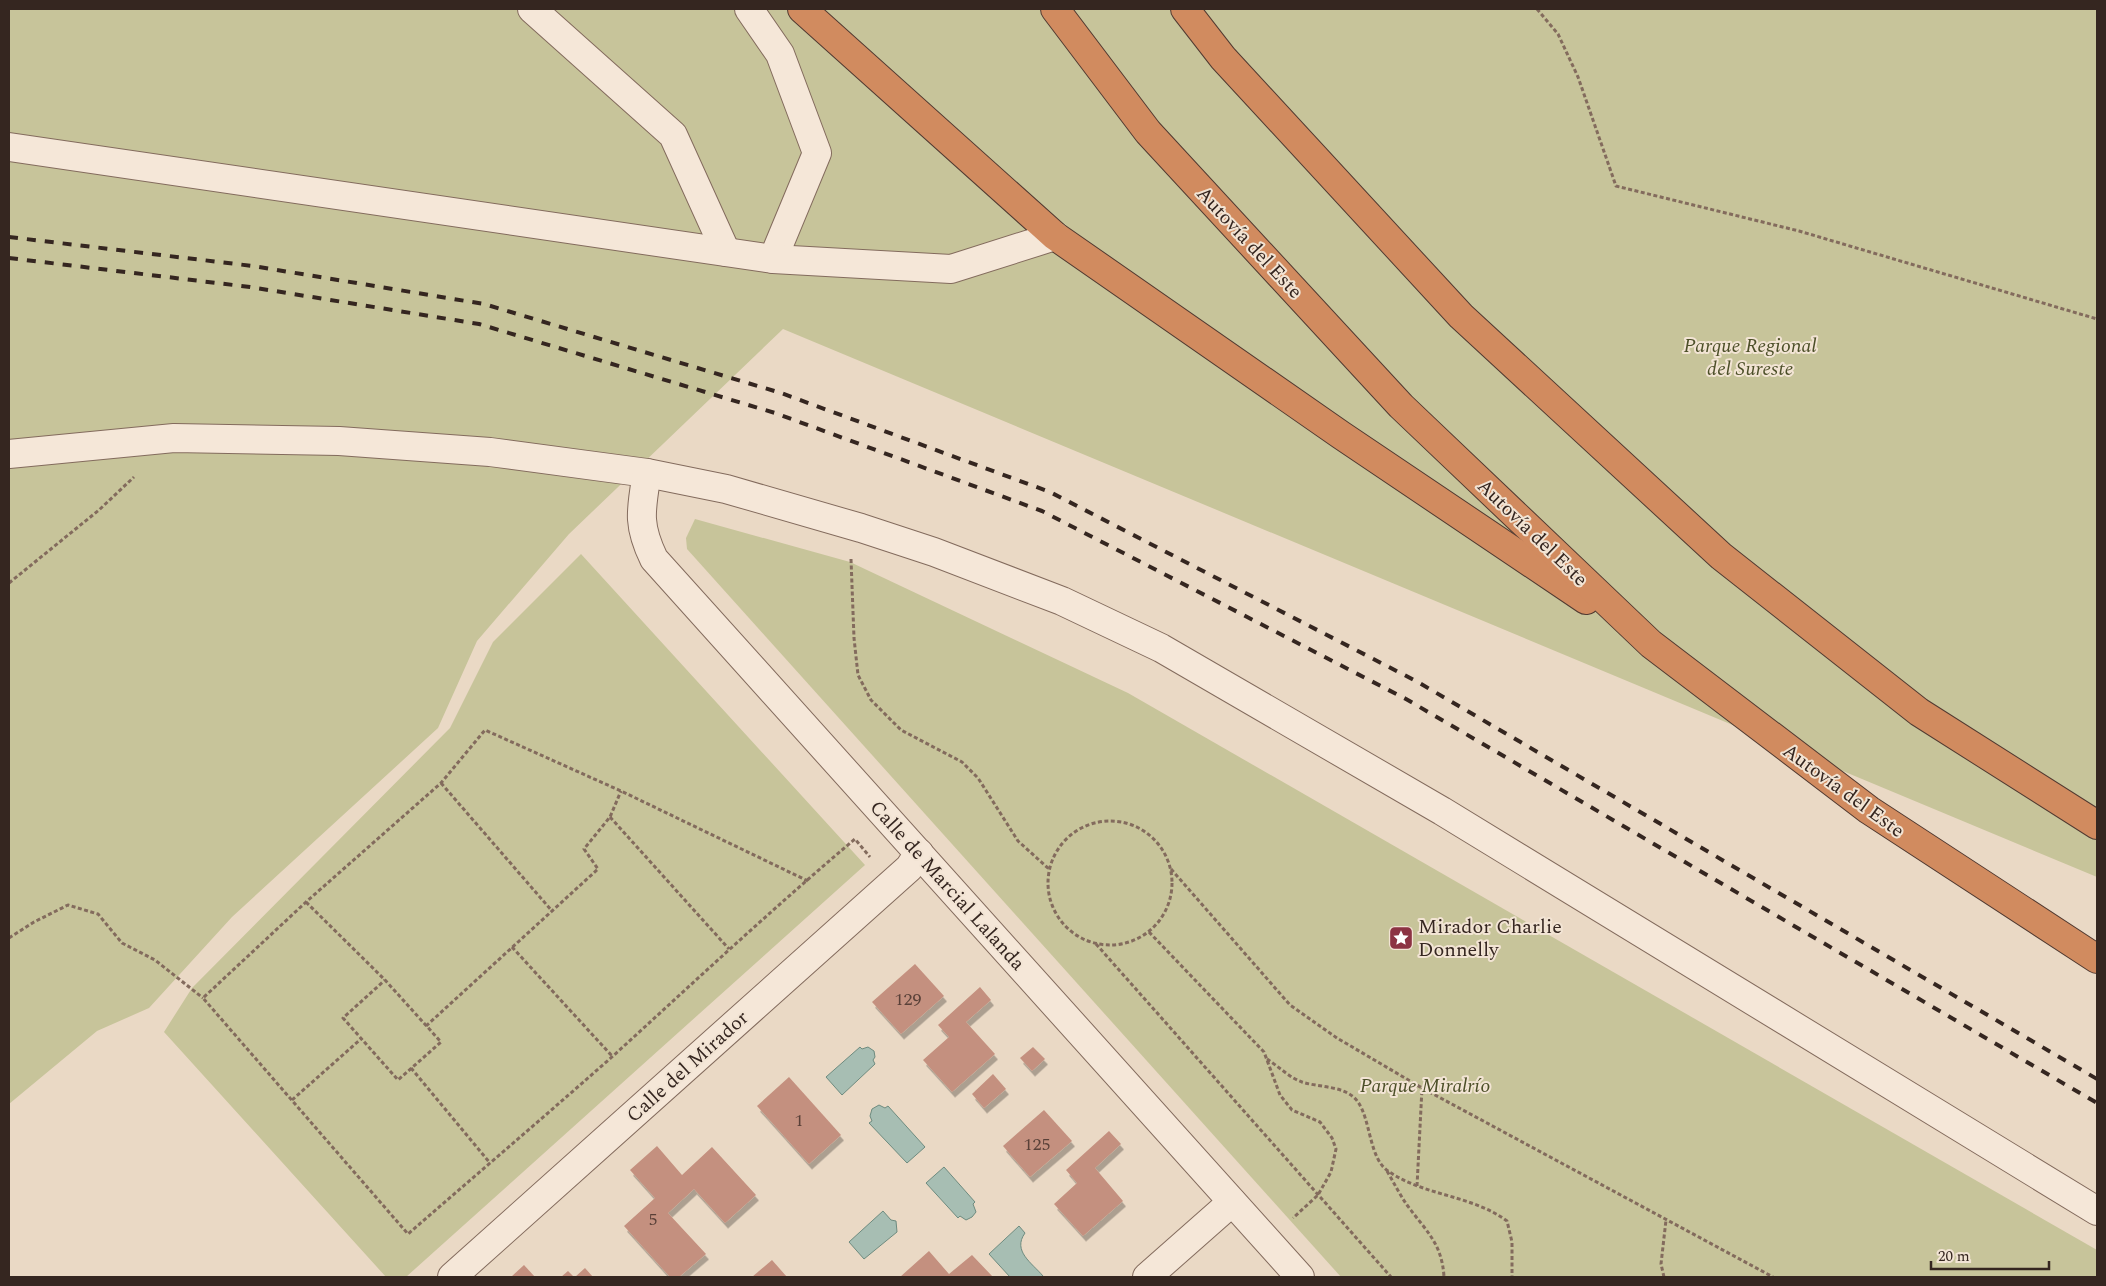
<svg xmlns="http://www.w3.org/2000/svg" width="2106" height="1286" viewBox="0 0 2106 1286" font-family="Spectral,serif">
  <defs>
    <filter id="shadow"><feDropShadow dx="3" dy="5.5" stdDeviation="0" flood-color="#0004"/></filter>
  </defs>
  <rect width="100%" height="100%" fill="#ead9c5"/>
  <g fill="#c7c49a">
    <polygon points="9,9 2097,9 2097,877 783,329 569,534 477,641 438,728 232,917 149,1008 97,1031 9,1104"/>
    <polygon points="695,519 850,562 1128,693 2097,1250 2097,1277 1341,1277 687,549 686,538"/>
    <polygon points="581,554 865,865 406,1277 386,1277 164,1032 192,988 450,728 493,642"/>
  </g>
  <g fill="#a7beb3" stroke="#6e8b7f">
    <polygon points="860,1047 862,1049 868,1047 874,1051 875,1057 873,1060 875,1064 842,1095 826,1077"/>
    <polygon points="879,1105 885,1108 888,1106 925,1147 907,1163 869,1123 872,1121 870,1116 872,1109"/>
    <polygon points="944,1167 975,1202 973,1204 976,1212 972,1217 966,1220 960,1216 958,1218 926,1183"/>
    <polygon points="883,1211 891,1220 896,1221 897,1232 864,1259 849,1242"/>
    <path d="M1019 1226 1025 1233C1012 1251 1032 1263 1043 1276L1042 1277H1010L989 1254Z"/>
  </g>
  <g fill="#c4907f" filter="url(#shadow)">
    <polygon points="915,964 944,996 901,1034 872,1002"/>
    <polygon points="980,987 991,1000 966,1022 995,1054 952,1092 923,1060 949,1037 938,1025"/>
    <polygon points="1033,1047 1045,1059 1032,1071 1020,1058"/>
    <polygon points="993,1074 1006,1089 984,1108 972,1094"/>
    <polygon points="789,1077 841,1135 809,1164 757,1106"/>
    <polygon points="1044,1110 1072,1141 1030,1177 1003,1146"/>
    <polygon points="1109,1131 1121,1144 1095,1168 1123,1201 1083,1236 1054,1204 1077,1183 1066,1170"/>
    <polygon points="657,1146 682,1175 712,1147 756,1195 725,1223 694,1189 668,1213 706,1254 679,1277 670,1277 624,1226 655,1198 630,1170"/>
    <polygon points="929,1251 949,1274 972,1255 993,1277 900,1277"/>
    <polygon points="772,1260 787,1277 752,1277"/>
    <polygon points="524,1265 535,1277 511,1277"/>
    <polygon points="585,1268 593,1277 575,1277"/>
    <polygon points="568,1271 574,1277 561,1277"/>
  </g>
  <g fill="none" stroke-linecap="round" stroke-linejoin="round">
    <defs>
      <g id="minor">
        <polyline points="532,9 673,135 726,252"/>
        <polyline points="749,9 780,54 817,153 773,259"/>
        <polyline points="9,147 773,259 951,269 1055,236"/>
        <polyline points="9,454 174,438 339,441 490,452 647,473 726,489 861,528 934,552 1062,601 1161,648 1442,811 2097,1211"/>
        <path d="M647 473C641 510 637 524 654 559L1300 1277"/>
        <polyline points="452,1277 909,868 919,853"/>
        <polyline points="1147,1277 1232,1202"/>
      </g>
      <g id="highway">
        <polyline points="802,9 1055,236 1341,435 1586,600"/>
        <polyline points="1055,9 1148,132 1401,406 1651,644 1869,810 2097,959"/>
        <polyline points="1185,9 1223,58 1461,316 1721,556 1919,712 2097,825"/>
      </g>
    </defs>
    <use href="#minor" stroke="#836b5d" stroke-width="30"/>
    <use href="#highway" stroke="#513a31" stroke-width="30"/>
    <g stroke="#836b5d" stroke-width="3" stroke-dasharray="4 2.5" stroke-linecap="butt">
      <polyline points="1537,9 1558,34 1578,77 1616,186 1799,231 2097,319"/>
      <polyline points="851,559 854,638 858,675 871,700 901,730 962,762 978,778 1018,841 1049,869"/>
      <polyline points="9,583 99,510 134,477"/>
      <polyline points="441,783 552,911"/>
      <polyline points="610,817 729,949"/>
      <circle cx="1110" cy="883" r="62"/>
      <polyline points="1171,869 1290,1005 1337,1038 1422,1088 1773,1277"/>
      <path d="M808 881 621 791 485 730 441 783 306 902 203 998 408 1234C476 1175 545 1116 613 1056 693 983 772 909 855 839L870 857"/>
      <polyline points="306,902 385,980 441,1042 398,1080 343,1018 385,980"/>
      <polyline points="1149,932 1264,1052 1280,1095 1292,1110 1320,1122 1332,1138 1336,1149 1331,1172 1318,1195 1293,1218"/>
      <polyline points="9,938 34,922 68,905 98,914 122,943 155,960 203,998"/>
      <polyline points="1096,944 1391,1277"/>
      <polyline points="512,947 612,1056"/>
      <polyline points="426,1026 598,869 584,849 610,817 621,791"/>
      <path d="M1267 1059C1278 1066 1290 1078 1302 1082 1320 1088 1346 1085 1358 1102 1371 1121 1369 1158 1388 1171 1424 1196 1472 1195 1507 1221L1512 1242V1277"/>
      <polyline points="411,1068 490,1163"/>
      <polyline points="292,1100 362,1038"/>
      <path d="M1387 1171C1394 1183 1400 1195 1407 1205 1426 1231 1442 1243 1444 1277"/>
      <polyline points="1417,1186 1422,1088"/>
      <polyline points="1664,1277 1661,1264 1666,1220"/>
    </g>
    <use href="#minor" stroke="#f5e7d8" stroke-width="28"/>
    <use href="#highway" stroke="#d18b5f" stroke-width="28"/>
    <g stroke="#352620" stroke-width="4" stroke-dasharray="9 9" stroke-linecap="butt">
      <polyline points="9,237 253,266 484,304 781,393 1050,492 1416,681 2097,1079"/>
      <polyline points="9,258 250,287 479,324 775,413 1042,511 1406,699 2097,1103"/>
    </g>
  </g>
  <defs>
    <symbol id="sight-square" viewBox="-11 -11 22 22"><rect x="-9" y="-9" width="18" height="18" rx="4" fill="#8c3343" stroke="#f2e4d4"/><path d="M0-6L1.8-2.2L6-1.7L2.9 1.2L3.7 5.4L0 3.3L-3.7 5.4L-2.9 1.2L-6-1.7L-1.8-2.2Z" fill="#fff"/></symbol>
  </defs>
  <g fill-rule="evenodd">
    <use href="#sight-square" x="1387" y="924" width="28" height="28"/>
  </g>
  <g text-anchor="middle" stroke-width="4" stroke-linejoin="round" paint-order="stroke">
    <g font-size="18" fill="#594038">
      <text x="908" y="1005">129</text>
      <text x="799" y="1126">1</text>
      <text x="1037" y="1150">125</text>
      <text x="653" y="1225">5</text>
    </g>
    <g font-size="20" fill="#352620" stroke="#f2e4d4">
      <text transform="translate(1250 242) rotate(47)" y="7">Autovía del Este</text>
      <text transform="translate(1533 532) rotate(44)" y="7">Autovía del Este</text>
      <text transform="translate(1844 790) rotate(36)" y="7">Autovía del Este</text>
      <text transform="translate(948 885) rotate(48)" y="7">Calle de Marcial Lalanda</text>
      <text transform="translate(687 1066) rotate(-42)" y="7">Calle del Mirador</text>
    </g>
    <g font-size="20" font-style="italic" fill="#4c4f28" stroke="#f2e4d4">
      <text x="1750" y="352">Parque Regional<tspan x="1750" dy="23">del Sureste</tspan></text>
      <text x="1425" y="1092">Parque Miralrío</text>
    </g>
    <g font-size="20" fill="#352620" stroke="#f2e4d4" text-anchor="start">
      <text x="1418" y="933">Mirador Charlie<tspan x="1418" dy="23">Donnelly</tspan></text>
    </g>
  </g>
  <rect width="2106" height="1286" fill="none" stroke="#352620" stroke-width="20"/>
  <path d="M1931 1261v8h118v-8" fill="none" stroke="#352620" stroke-width="2.5"/>
  <text x="1938" y="1261" font-size="15" fill="#352620" stroke="#f2e4d4" stroke-width="4" paint-order="stroke">20 m</text>
</svg>
